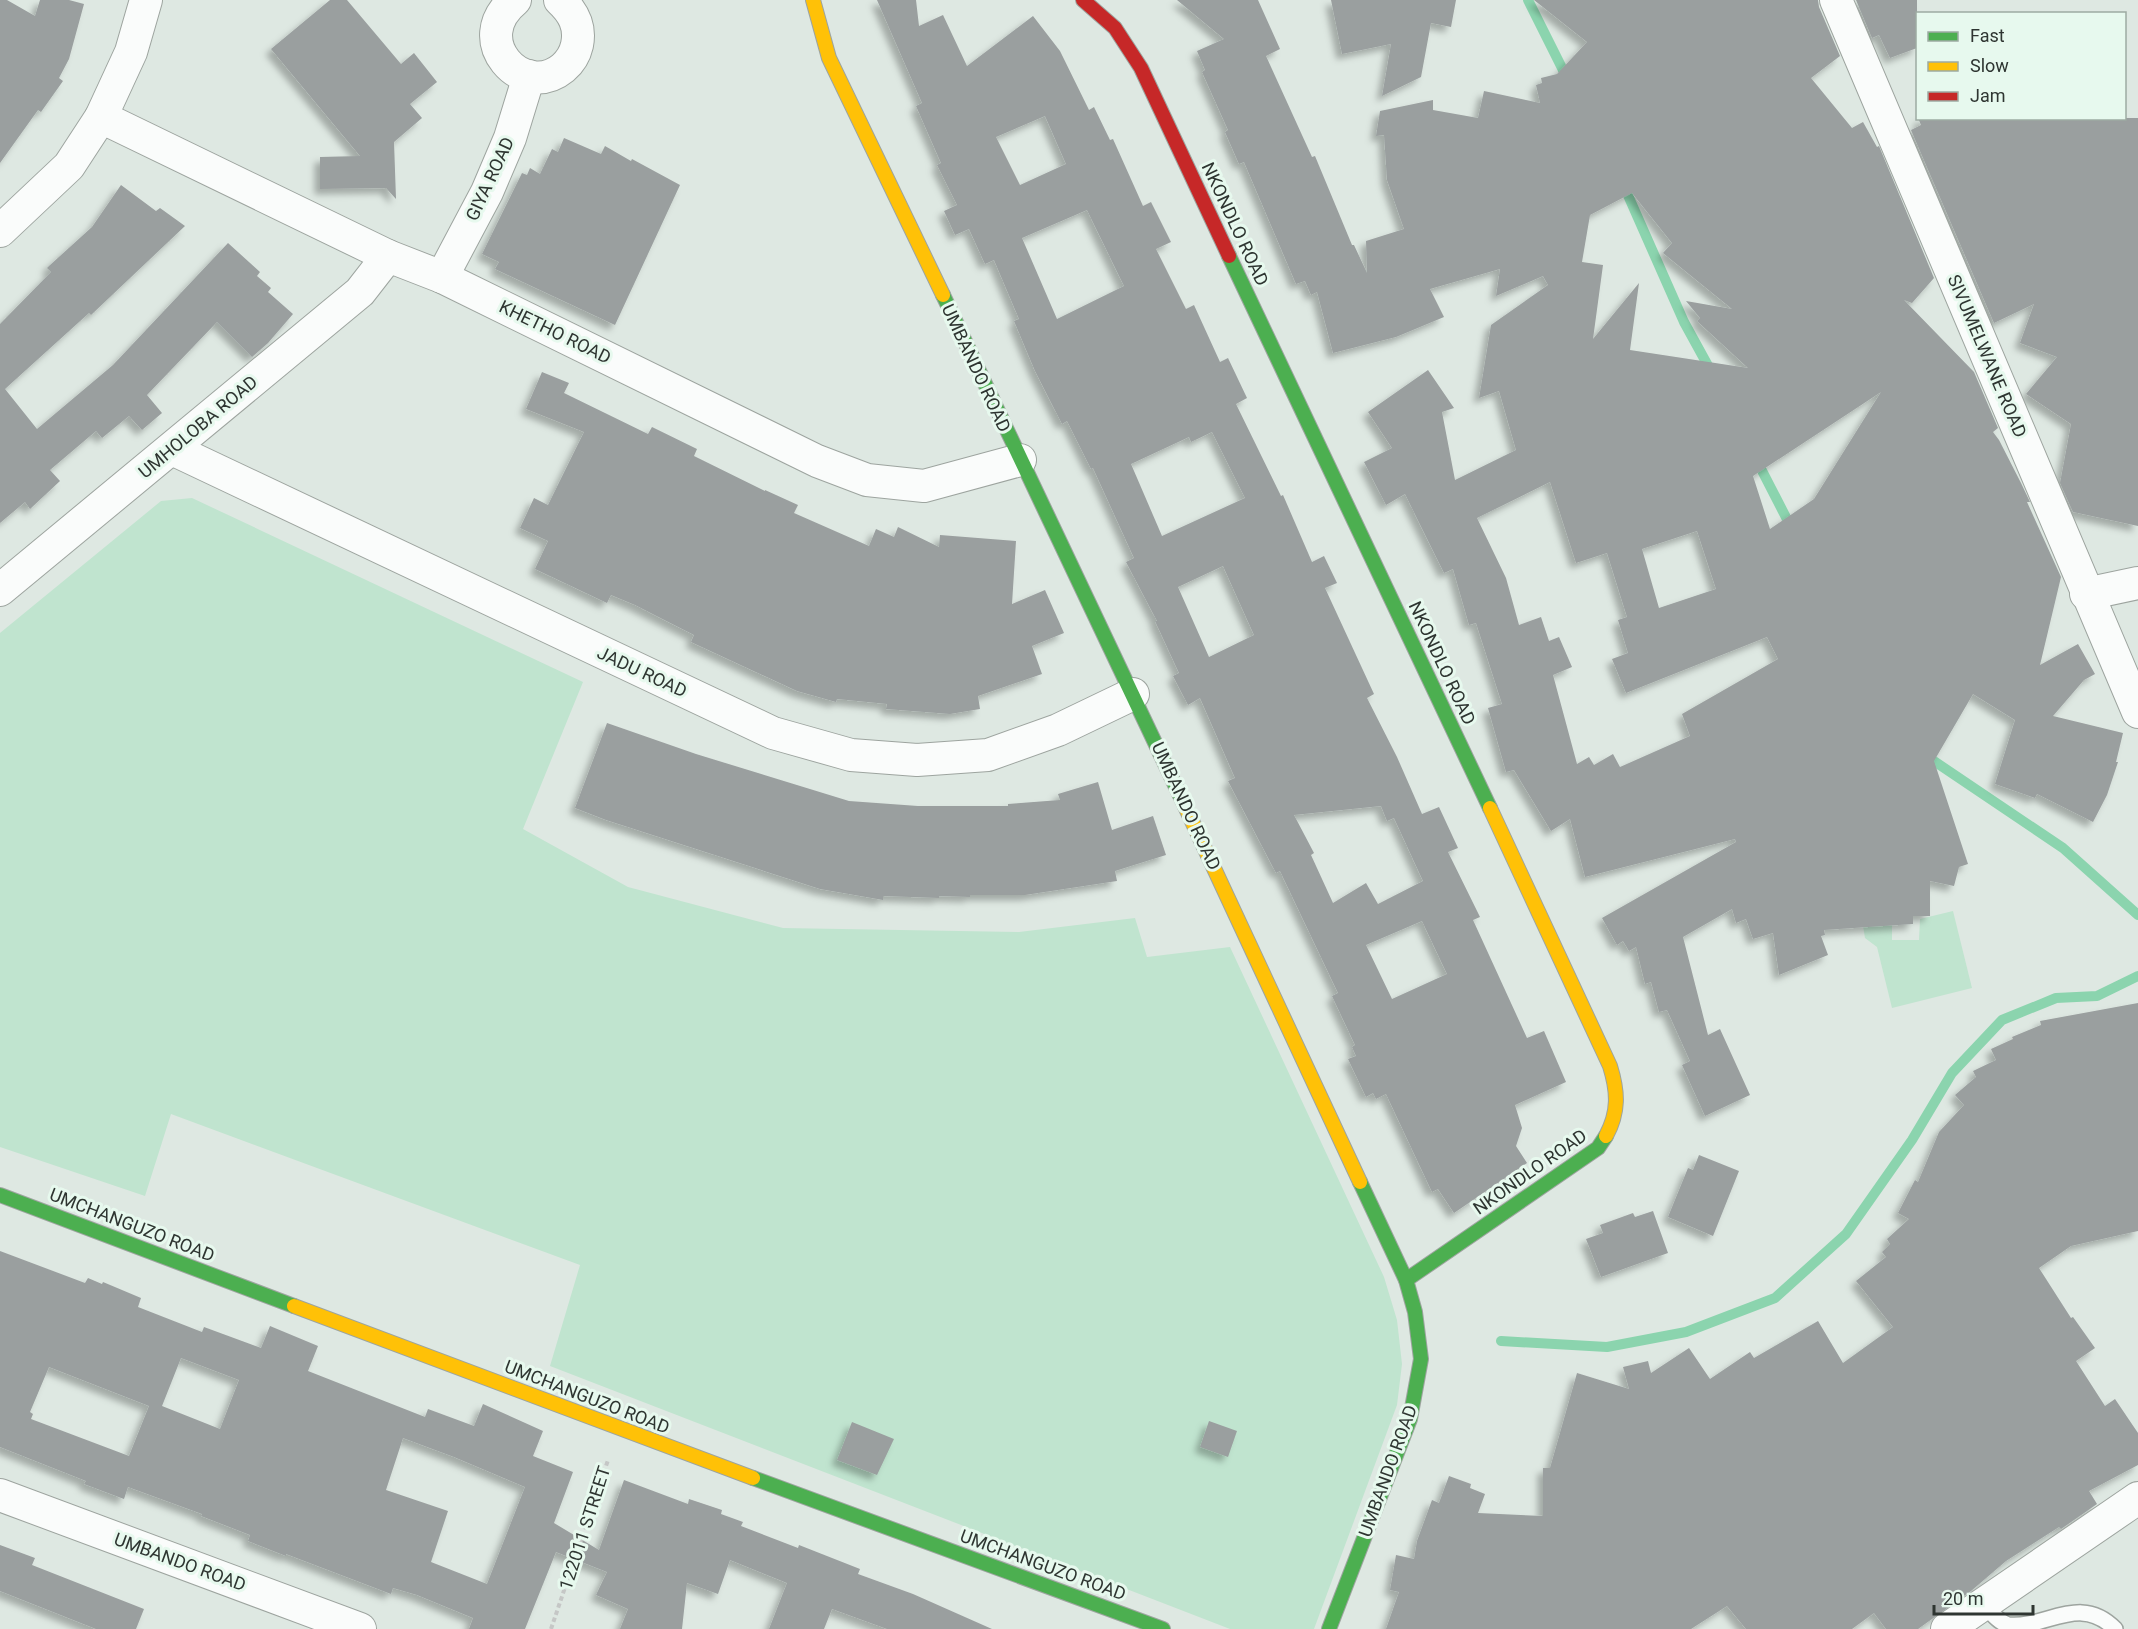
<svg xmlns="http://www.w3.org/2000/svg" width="2138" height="1629" viewBox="0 0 2138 1629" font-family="Roboto,sans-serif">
  <defs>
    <filter id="shadow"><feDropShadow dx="-5.5" dy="5.5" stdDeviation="3" flood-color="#0004"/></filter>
  </defs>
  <rect width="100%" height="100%" fill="#dee8e2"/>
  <g fill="#c0e4cf">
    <polygon points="192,498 583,682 523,829 628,887 783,928 1019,932 1135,918 1147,957 1230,947 1384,1277 1397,1320 1402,1364 1397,1405 1314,1629 1230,1629 550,1366 580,1265 171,1114 145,1196 0,1147 0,633 161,501"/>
    <polygon points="1953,911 1972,988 1892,1008 1877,947 1865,938 1863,926 1892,916 1892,940 1919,940 1920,919"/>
  </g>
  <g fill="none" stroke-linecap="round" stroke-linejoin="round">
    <g stroke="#8bd4ae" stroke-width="10">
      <polyline points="1528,0 1568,80"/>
      <polyline points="1623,184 1684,322 1712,373"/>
      <polyline points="1756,459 1793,531"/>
      <polyline points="1922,753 2063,848 2138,915"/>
      <polyline points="1501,1341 1607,1347 1686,1332 1775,1298 1846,1234 1912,1140 1952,1073 2002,1020 2056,998 2097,996 2138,976"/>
    </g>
  </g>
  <g fill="#9a9f9f" fill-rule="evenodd" filter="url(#shadow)">
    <polygon points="0,0 7,0 35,16 40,0 69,0 84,4 69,59 59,78 63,81 41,112 38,110 0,163"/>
    <polygon points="330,0 347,0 401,64 414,53 437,82 410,104 422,118 394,142 396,199 386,188 320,189 320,157 360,156 271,49"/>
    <path d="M877 0H916L919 26 943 15 967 66 1033 16 1060 51 1089 110 1094 107 1110 140 1113 139 1143 206 1151 202 1171 242 1156 249 1186 309 1194 305 1220 362 1228 358 1247 398 1236 404 1281 496 1283 495 1312 562 1324 556 1337 583 1325 588 1374 694 1367 698 1397 757 1422 814 1439 807 1458 848 1448 852 1480 917 1473 920 1527 1038 1544 1031 1566 1082 1515 1105 1522 1128 1516 1146 1527 1163 1454 1213 1438 1189 1432 1192 1386 1094 1376 1099 1373 1093 1366 1097 1348 1059 1356 1056 1352 1047 1355 1045 1332 996 1338 993 1280 871 1276 873 1228 781 1235 778 1200 698 1188 705 1173 676 1179 673 1155 621H1157L1126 562 1134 558 1093 468 1091 469 1067 421 1062 424 1035 371 1014 321 1019 319 994 260 985 264 969 229 955 235 944 211 957 205 937 165 941 163 916 106 922 103ZM1045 116 1066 164 1020 185 996 137ZM1087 210 1124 286 1057 319 1022 238ZM1212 432 1245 498 1162 536 1131 464 1189 437 1191 442ZM1223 566 1254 635 1209 657 1178 587ZM1381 806 1387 821 1394 818 1423 881 1378 904 1366 883 1333 903 1311 855 1314 853 1294 815ZM1422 921 1447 974 1392 999 1366 945Z"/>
    <path d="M1177 0H1258L1280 49 1266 56 1312 157 1315 156 1352 245H1354L1367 273 1366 241 1404 229 1387 180 1384 135 1376 136 1380 111 1433 100V110L1478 118 1484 91 1540 103 1536 85 1542 83 1541 78 1557 74 1587 42 1534 0H1818L1819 7 1840 56 1811 78 1852 128 1863 122 1877 147 1879 146 1934 278 1912 303 1904 300 1974 372 1998 428 1993 432 1999 440 2021 483 2030 502H2027L2061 577 2040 665 2078 644 2095 674 2084 680 2053 716 2123 733 2116 762H2118L2107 795 2093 822 2037 794 2035 798 1995 784 2015 720 1973 694 1934 761 1968 864 1959 867 1954 886 1930 881V916H1913V924L1824 930 1825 935 1821 936 1828 955 1779 975 1773 933 1753 939 1746 919 1736 923 1732 909 1683 937 1708 1035 1720 1029 1750 1095 1705 1116 1682 1065 1690 1061 1667 1010 1659 1012 1651 982 1645 984 1636 947 1629 951 1623 941 1617 945 1602 918 1736 842 1735 839 1585 877 1570 819 1551 831 1514 770 1506 772 1488 708 1502 704 1476 623 1469 625 1453 569 1444 573 1405 494 1386 505 1364 462 1392 448 1368 412 1428 370 1454 408 1442 412 1455 480 1516 450 1499 391 1479 398 1491 325 1548 285 1543 276 1496 296 1500 269 1430 289 1444 317 1396 337 1333 353 1317 292 1311 295 1305 281 1296 284 1244 162 1239 164 1225 132 1228 130 1202 72 1205 70 1197 51 1224 39ZM1632 193 1672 243 1663 253 1732 309 1686 301 1700 318 1697 321 1748 368 1630 350 1639 283 1593 339 1603 265 1582 262 1590 215ZM1881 392 1814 499 1770 529 1753 476ZM1550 482 1576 563 1607 553 1627 617 1618 620 1628 653 1612 659 1626 693 1767 637 1778 659 1682 714 1690 736 1620 767 1613 754 1594 765 1589 757 1577 764 1553 675 1572 667 1559 637 1549 641 1541 617 1519 625 1506 578 1477 518ZM1697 531 1716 589 1659 608 1642 549Z"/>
    <polygon points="1331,0 1456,0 1451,27 1431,23 1421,77 1382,96 1391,44 1342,54"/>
    <polygon points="1856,0 1917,0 1917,48 1890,58 1879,35 1872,38"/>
    <polygon points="1918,118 2138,118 2138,526 2073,512 2060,483 2071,424 2026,394 2057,357 2020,343 2034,304 1994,323 1911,130 1921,125"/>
    <polygon points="564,138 601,154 605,146 631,161 632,159 680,185 615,325 495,269 499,262 482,254 522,173 527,175 530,168 540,174 552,149 558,152"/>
    <polygon points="121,185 156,211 160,208 185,226 91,315 89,313 5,389 37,429 113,365 228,243 260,272 257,276 271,288 268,292 293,314 268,343 252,357 217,322 147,395 162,413 142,430 129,416 102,438 96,431 50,470 60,481 30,509 25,502 0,523 0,324 51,272 47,268 49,266 92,227"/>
    <polygon points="542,372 569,383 564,393 648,434 652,427 697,449 694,456 765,491 765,490 798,505 794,513 869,546 876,529 894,537 898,527 939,547 940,535 1016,541 1012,604 1045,590 1064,633 1032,646 1042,674 978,696 980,709 950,714 886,709 887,704 837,699 836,702 797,691 691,642 694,635 635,605 611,595 607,603 535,569 548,541 520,528 534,498 548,505 584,432 526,409"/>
    <polygon points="607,723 696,754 849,801 918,806 1008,806 1008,804 1060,800 1058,794 1098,782 1112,830 1153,816 1166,855 1115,871 1117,881 1025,895 970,895 970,897 939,896 939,898 883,896 883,900 820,889 606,820 575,808"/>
    <polygon points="2138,1003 2138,1231 2071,1246 2039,1268 2071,1318 2073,1317 2095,1348 2076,1361 2105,1406 2115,1399 2138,1433 2138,1465 2089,1491 2097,1504 2061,1529 2059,1527 2006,1561 1971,1591 1918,1629 1886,1629 1874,1613 1852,1629 1746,1629 1727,1606 1691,1629 1386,1629 1399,1592 1390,1590 1396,1555 1414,1559 1417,1541 1432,1500 1439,1503 1449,1476 1471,1484 1470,1488 1485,1494 1478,1513 1543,1516 1543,1468 1550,1468 1577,1373 1629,1389 1623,1367 1648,1361 1651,1373 1689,1348 1710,1379 1750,1352 1754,1358 1818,1321 1843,1363 1893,1327 1856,1281 1886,1257 1882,1252 1890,1244 1887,1239 1909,1219 1898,1213 1915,1180 1918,1182 1939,1132 1964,1105 1955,1095 1976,1077 1973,1071 1996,1060 1991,1049 2013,1039 2012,1037 2041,1025 2040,1021"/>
    <polygon points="1699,1155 1739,1171 1713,1236 1668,1217 1688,1168 1693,1170"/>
    <polygon points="1653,1211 1668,1253 1601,1277 1586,1239 1603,1233 1600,1225 1633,1213 1635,1217"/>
    <path d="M0 1251 85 1283 88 1278 102 1284 103 1282 141 1298 138 1307 202 1332 204 1327 261 1348 270 1326 318 1346 308 1371 425 1417 428 1409 474 1426 483 1404 543 1431 533 1456 573 1472 554 1523 599 1550 624 1480 688 1504 689 1499 722 1510 721 1514 743 1522 741 1526 798 1548 799 1545 860 1569 858 1574 913 1594 992 1629H887L832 1609 824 1629H769L787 1583 730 1560 718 1594 687 1583 682 1629H620L628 1609 596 1595 607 1572 556 1552 525 1629H469L473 1618 417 1595 393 1588 391 1594 286 1554V1556L248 1541 250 1535 201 1516 202 1514 128 1487 124 1499 84 1484 86 1481 0 1447ZM181 1358 239 1380 220 1429 162 1406ZM49 1367 149 1406 129 1456 31 1419 33 1414 30 1412ZM403 1438 454 1457 525 1487 487 1584 431 1562 448 1511 386 1490Z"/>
    <polygon points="1209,1421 1237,1431 1228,1457 1200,1447"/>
    <polygon points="852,1422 894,1439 877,1475 837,1460"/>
    <polygon points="0,1545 35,1558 32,1565 144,1609 136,1629 96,1629 0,1591"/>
  </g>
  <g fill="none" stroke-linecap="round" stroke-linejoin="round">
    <defs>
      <path id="lane" d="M1983 1604C1990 1611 1998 1622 2008 1625 2046 1629 2080 1593 2115 1629"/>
      <g id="street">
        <path d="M515 0C466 40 523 101 563 68 570 62 575 54 577 45 581 26 573 12 560 0"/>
        <polyline points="1836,0 2138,712"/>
        <polyline points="101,117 388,256 442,277 817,461 867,480 924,486 1020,460"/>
        <polyline points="0,231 69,166 101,117 131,52 146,0"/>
        <polyline points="442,277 487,192 510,138 529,76"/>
        <polyline points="172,449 773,733 851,755 917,760 988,755 1058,730 1133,694"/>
        <polyline points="0,590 360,292 388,256"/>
        <polyline points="2086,594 2138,583"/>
        <polyline points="0,1495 360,1629"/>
        <polyline points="1947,1629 2138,1498"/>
      </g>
      <g id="fast">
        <polyline points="1229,256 1490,808"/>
        <polyline points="943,295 1185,806"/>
        <polyline points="0,1195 294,1306"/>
        <polyline points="1406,1280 1598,1148 1606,1136"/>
        <polyline points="753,1478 1163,1629"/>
        <polyline points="1329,1629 1410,1419 1421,1359 1415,1312 1406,1280 1360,1182"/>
      </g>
      <g id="slow">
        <polyline points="813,0 829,58 943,295"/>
        <polyline points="1185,806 1360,1182"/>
        <path d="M1490 808 1610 1066C1618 1092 1619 1112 1606 1136"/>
        <polyline points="294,1306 753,1478"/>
      </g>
      <polyline id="jam" points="1083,0 1115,28 1141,68 1229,256"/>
    </defs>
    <use href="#lane" stroke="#9da49f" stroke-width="18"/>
    <use href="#street" stroke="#9da49f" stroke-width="34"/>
    <use href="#fast" stroke="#9da49f" stroke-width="16"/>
    <use href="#slow" stroke="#9da49f" stroke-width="16"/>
    <use href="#jam" stroke="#9da49f" stroke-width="16"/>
    <polyline stroke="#c5c7c6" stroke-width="4" stroke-dasharray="4.5 3" stroke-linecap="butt" points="551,1629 608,1460"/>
    <use href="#lane" stroke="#fafcfb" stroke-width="15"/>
    <use href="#street" stroke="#fafcfb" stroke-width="32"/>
    <use href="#fast" stroke="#4caf50" stroke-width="14"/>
    <use href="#slow" stroke="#ffc107" stroke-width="14"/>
    <use href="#jam" stroke="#c62828" stroke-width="14"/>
  </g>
  <g text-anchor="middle" stroke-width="6" stroke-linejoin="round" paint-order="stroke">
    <g font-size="18" fill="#2e3531" stroke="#e7f9ee">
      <text transform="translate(490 179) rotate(-65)" y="6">GIYA ROAD</text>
      <text transform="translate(1235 224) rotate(65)" y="6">NKONDLO ROAD</text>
      <text transform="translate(555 332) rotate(26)" y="6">KHETHO ROAD</text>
      <text transform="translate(1987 356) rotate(67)" y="6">SIVUMELWANE ROAD</text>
      <text transform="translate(976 368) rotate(65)" y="6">UMBANDO ROAD</text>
      <text transform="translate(198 427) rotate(-40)" y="6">UMHOLOBA ROAD</text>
      <text transform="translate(1442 663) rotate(65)" y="6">NKONDLO ROAD</text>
      <text transform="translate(642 672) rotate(25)" y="6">JADU ROAD</text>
      <text transform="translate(1186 806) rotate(65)" y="6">UMBANDO ROAD</text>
      <text transform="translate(1530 1172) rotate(-35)" y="6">NKONDLO ROAD</text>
      <text transform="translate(132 1225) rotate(21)" y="6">UMCHANGUZO ROAD</text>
      <text transform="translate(587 1397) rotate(21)" y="6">UMCHANGUZO ROAD</text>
      <text transform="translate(1388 1471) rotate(-70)" y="6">UMBANDO ROAD</text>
      <text transform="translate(585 1528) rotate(-72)" y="6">122011 STREET</text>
      <text transform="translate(180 1562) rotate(20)" y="6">UMBANDO ROAD</text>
      <text transform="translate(1043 1565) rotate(20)" y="6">UMCHANGUZO ROAD</text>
    </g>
  </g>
  <rect x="1916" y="12" width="210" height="108" fill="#e7f9ee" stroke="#9daba2" stroke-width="1.5"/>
  <rect x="1928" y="32" width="30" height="9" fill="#4caf50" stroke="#9daba2" stroke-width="1.5"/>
  <text x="1970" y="42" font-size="18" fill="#2e3531">Fast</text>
  <rect x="1928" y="62" width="30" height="9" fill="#ffc107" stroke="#9daba2" stroke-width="1.5"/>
  <text x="1970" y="72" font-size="18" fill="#2e3531">Slow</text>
  <rect x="1928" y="92" width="30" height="9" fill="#c62828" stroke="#9daba2" stroke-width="1.5"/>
  <text x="1970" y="102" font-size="18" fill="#2e3531">Jam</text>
  <path d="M1934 1605v9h99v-9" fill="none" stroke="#2e3531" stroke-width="3"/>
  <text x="1943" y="1605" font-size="18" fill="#2e3531" stroke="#e7f9ee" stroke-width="4.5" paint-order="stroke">20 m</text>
</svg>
